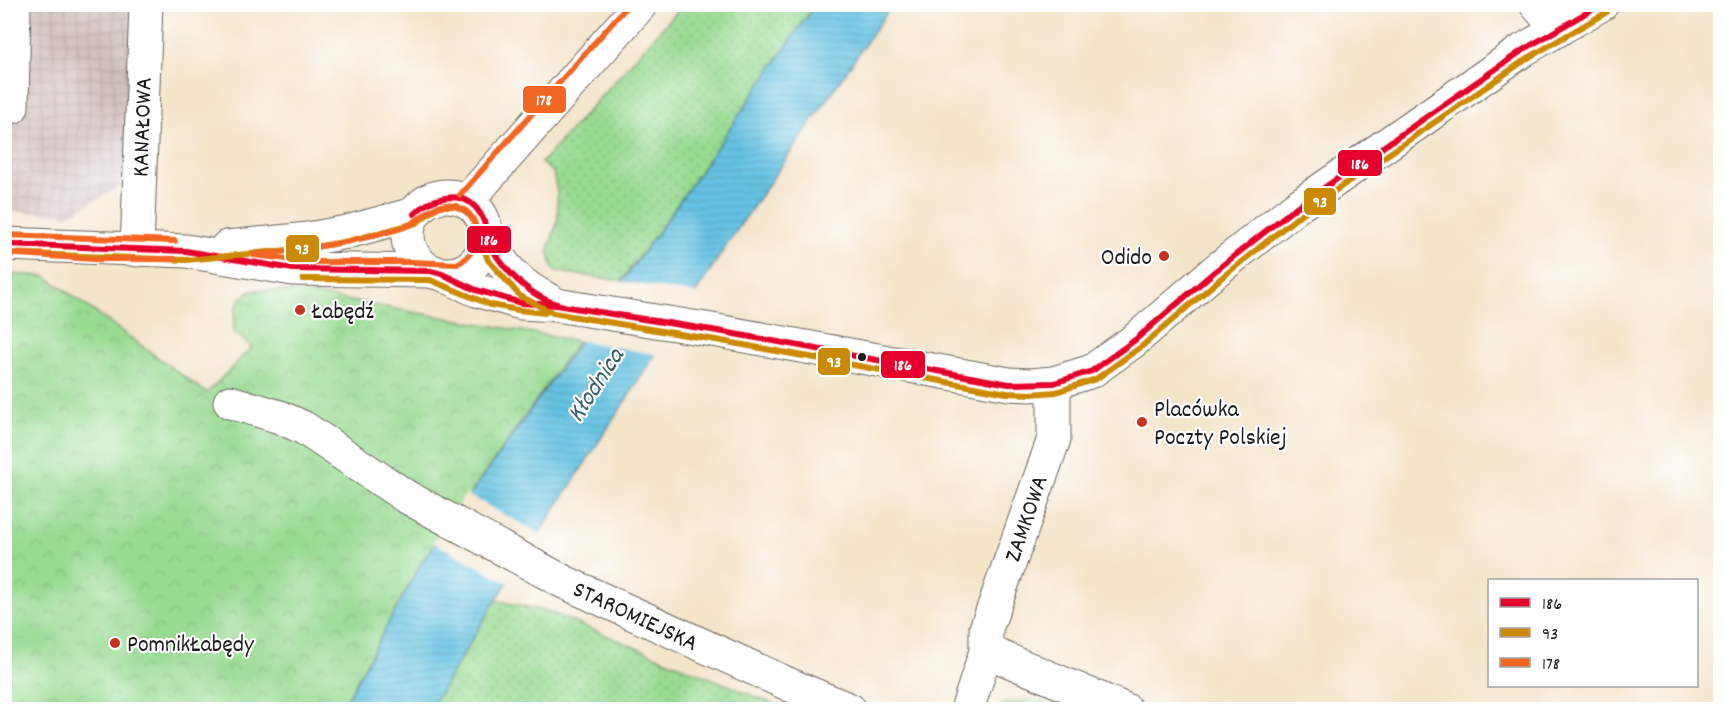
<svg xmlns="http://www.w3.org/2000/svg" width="1725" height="714" viewBox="0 0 1725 714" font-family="Dekko,sans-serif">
  <defs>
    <pattern id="industrial-grid" width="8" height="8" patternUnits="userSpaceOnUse" patternTransform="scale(1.5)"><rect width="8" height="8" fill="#d0c0bc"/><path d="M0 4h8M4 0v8" fill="none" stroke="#b2a4a1"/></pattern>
    <pattern id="grass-dots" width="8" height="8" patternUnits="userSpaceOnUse" patternTransform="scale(1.5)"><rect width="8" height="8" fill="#98da92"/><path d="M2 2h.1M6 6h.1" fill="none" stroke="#82ba7d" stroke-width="1.8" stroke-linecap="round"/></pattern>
    <pattern id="park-crowns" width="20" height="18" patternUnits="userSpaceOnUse" patternTransform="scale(1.5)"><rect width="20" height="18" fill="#98da92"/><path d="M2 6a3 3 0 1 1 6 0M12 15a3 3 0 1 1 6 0" fill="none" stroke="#82ba7d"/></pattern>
    <pattern id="water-rules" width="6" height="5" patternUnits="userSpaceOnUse" patternTransform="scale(1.5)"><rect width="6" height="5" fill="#65c3e3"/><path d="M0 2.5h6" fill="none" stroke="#57a7c2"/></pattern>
  </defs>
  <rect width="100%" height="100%" fill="#fff"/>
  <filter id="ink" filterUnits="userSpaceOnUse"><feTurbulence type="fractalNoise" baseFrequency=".0167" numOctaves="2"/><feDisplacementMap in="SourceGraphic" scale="12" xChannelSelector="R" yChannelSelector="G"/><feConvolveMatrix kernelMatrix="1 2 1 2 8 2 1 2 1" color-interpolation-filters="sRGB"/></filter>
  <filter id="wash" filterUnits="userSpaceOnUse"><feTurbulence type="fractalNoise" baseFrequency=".008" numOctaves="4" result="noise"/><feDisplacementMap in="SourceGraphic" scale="24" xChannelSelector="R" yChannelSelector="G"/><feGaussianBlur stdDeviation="1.35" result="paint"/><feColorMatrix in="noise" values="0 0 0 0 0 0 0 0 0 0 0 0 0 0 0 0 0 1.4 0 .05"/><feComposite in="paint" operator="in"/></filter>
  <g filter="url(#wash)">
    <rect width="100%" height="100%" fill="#f4e4ca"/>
    <polygon fill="url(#industrial-grid)" points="4,5 135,5 132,156 121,186 69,215 5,211"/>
    <g fill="url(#grass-dots)" stroke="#5a7b57" stroke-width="1.5">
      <polygon points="683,5 815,5 670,215 621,281 554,271 548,251 558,220 557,192 553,172 541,163"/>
      <polygon points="496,600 549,612 786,709 430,709"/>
      <polygon points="1037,699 1065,709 998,709 1004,703"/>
    </g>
    <path fill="url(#park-crowns)" stroke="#5a7b57" stroke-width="1.5" d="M4 274 45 276 207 393 252 347 234 332C233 315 236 294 256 290L300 292 578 341 422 562 341 709H5Z"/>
    <polygon fill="url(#water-rules)" stroke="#407080" stroke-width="1.5" points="815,5 892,5 726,246 496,600 430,709 341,710 422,562 670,215"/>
    <g fill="#f4e4ca">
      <polygon points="618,281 699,294 660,355 575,340"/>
      <polygon points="466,494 542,535 510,584 433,542"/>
    </g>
  </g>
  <g filter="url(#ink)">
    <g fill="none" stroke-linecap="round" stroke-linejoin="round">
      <defs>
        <g id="minor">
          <polyline points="1536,4 1558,30"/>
          <polyline points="12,107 14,4"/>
          <circle cx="447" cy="235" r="39"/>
          <polyline points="467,201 641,4"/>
          <path d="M487 235C502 269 519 285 552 302"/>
          <polyline points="4,244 186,251 293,269 431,271"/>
          <polyline points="227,247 308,239 347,232 414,214"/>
          <polyline points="137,250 146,4"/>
          <polyline points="442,274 476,290 521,303 556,305 718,331 1009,384 1030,385 1054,383 1092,371 1135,340 1214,272 1295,208 1523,50 1602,4"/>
          <polyline points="230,402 280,417 304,428 405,496 564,582 790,685 850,710"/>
          <polyline points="986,651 1126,710"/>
          <polyline points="967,710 986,651 986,629 1054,439 1054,383"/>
        </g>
      </defs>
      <use href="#minor" stroke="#686259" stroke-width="35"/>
      <use href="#minor" stroke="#fff" stroke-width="33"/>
      <defs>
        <g id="bus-1">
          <path d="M414 214C435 194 469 188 483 219 488 232 489 246 498 258 514 280 536 299 563 306"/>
          <polyline points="4,244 186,251 293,269 431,271 442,274 476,290 521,303 556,305 718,331 1009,384 1054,383 1092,371 1135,340 1214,272 1295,208 1523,50 1601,4"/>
        </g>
        <g id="bus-2">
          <polyline points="4,253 186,260 309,248 349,241 416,223 439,206 456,206 467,212 472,218 488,260 520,296 553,313 716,340 1007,393 1031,394 1056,392 1096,379 1141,347 1220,279 1300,215 1528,58 1607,12"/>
          <polyline points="303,279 430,280 491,305 518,310 545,313"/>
        </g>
        <g id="bus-3">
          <polyline points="460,195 629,4"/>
          <path d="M446 205C482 206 487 249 457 264L412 262H312L254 255C303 250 354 243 402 228 420 222 428 207 446 205Z"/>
          <polyline points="5,235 175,241"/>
          <polyline points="4,253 94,259 174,259"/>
        </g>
      </defs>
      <use href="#bus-1" stroke="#fff" stroke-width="10"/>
      <use href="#bus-2" stroke="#fff" stroke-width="10"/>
      <use href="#bus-3" stroke="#fff" stroke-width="10"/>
      <use href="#bus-1" stroke="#e4002b" stroke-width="6"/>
      <use href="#bus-2" stroke="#cb8a06" stroke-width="6"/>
      <use href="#bus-3" stroke="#f26522" stroke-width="6"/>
    </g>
  </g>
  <g fill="#c8321e" stroke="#fff" stroke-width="2">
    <circle cx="1164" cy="256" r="6"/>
    <circle cx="300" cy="310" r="6"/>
    <circle cx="1142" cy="422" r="6"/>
    <circle cx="115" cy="643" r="6"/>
  </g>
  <circle fill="#1c1c1c" stroke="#fff" stroke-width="2" cx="862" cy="357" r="5"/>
  <g text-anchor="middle" stroke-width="4.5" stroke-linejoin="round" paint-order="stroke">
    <g font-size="24" fill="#1c1c1c" stroke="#fff">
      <text transform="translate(141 127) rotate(-88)" y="8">KANAŁOWA</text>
      <text transform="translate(1025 518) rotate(-71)" y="8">ZAMKOWA</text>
      <text transform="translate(636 615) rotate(25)" y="8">STAROMIEJSKA</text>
    </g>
    <g font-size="24" fill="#1c1c1c" stroke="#fff" text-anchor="start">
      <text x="1152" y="264" text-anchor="end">Odido</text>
      <text x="312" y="318">Łabędź</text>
      <text x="1154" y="416">Placówka<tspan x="1154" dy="28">Poczty Polskiej</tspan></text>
      <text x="127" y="651">PomnikŁabędy</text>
    </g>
    <g font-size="26" font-style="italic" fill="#395f6c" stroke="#fff">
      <text transform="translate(594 384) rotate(-57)" y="9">Kłodnica</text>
    </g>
  </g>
  <g stroke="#fff" stroke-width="2">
    <rect x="522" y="85" width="45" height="29" rx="6" fill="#f26522"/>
    <rect x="1337" y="149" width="46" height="28" rx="6" fill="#e4002b"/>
    <rect x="1303" y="187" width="34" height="29" rx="6" fill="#cb8a06"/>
    <rect x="466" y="225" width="46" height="29" rx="6" fill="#e4002b"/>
    <rect x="285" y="234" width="35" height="29" rx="6" fill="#cb8a06"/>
    <rect x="817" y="347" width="34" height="29" rx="6" fill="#cb8a06"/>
    <rect x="880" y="350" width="46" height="29" rx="6" fill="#e4002b"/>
  </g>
  <g font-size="16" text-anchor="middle" font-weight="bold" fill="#fff">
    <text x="544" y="105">178</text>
    <text x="1360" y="169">186</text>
    <text x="1320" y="207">93</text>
    <text x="489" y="245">186</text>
    <text x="302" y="254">93</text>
    <text x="834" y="367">93</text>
    <text x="903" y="370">186</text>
  </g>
  <rect width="1725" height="714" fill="none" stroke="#fff" stroke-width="24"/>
  <rect x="1488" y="579" width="210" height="108" fill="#ffffff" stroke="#a4a4a4" stroke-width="1.5"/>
  <rect x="1500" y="598" width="30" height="9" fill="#e4002b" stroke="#a4a4a4" stroke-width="1.5"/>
  <text x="1542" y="609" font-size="18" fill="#1c1c1c">186</text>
  <rect x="1500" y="628" width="30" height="9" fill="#cb8a06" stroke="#a4a4a4" stroke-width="1.5"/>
  <text x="1542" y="639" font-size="18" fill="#1c1c1c">93</text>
  <rect x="1500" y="658" width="30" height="9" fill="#f26522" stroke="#a4a4a4" stroke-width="1.5"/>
  <text x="1542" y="669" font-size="18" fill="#1c1c1c">178</text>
</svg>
